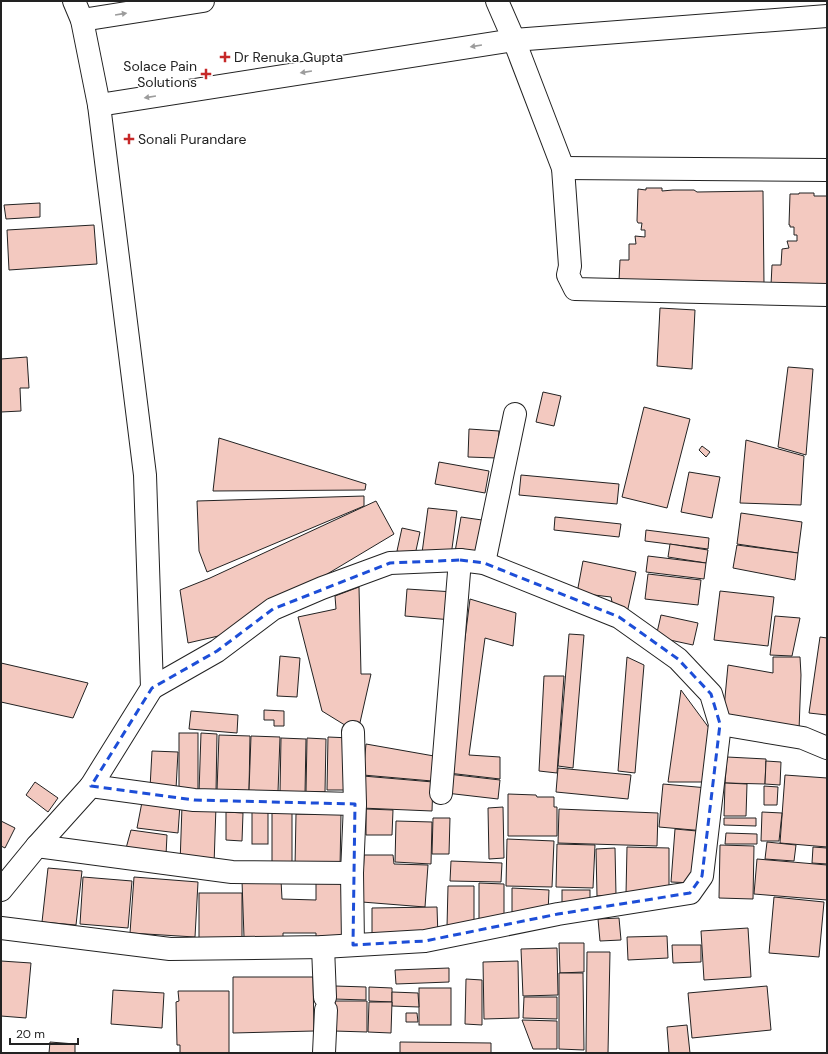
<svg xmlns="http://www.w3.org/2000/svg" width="828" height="1054" viewBox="0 0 828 1054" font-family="'DM Sans',sans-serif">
  <rect width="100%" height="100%" fill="#fff"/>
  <g fill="#f3c9c0" stroke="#222">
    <polygon points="646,188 662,188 662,191 673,190 694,190 697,192 763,191 764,285 619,281 620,260 629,260 629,244 636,244 635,236 645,237 645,230 641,230 642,223 638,223 637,221 638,189 646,190"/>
    <polygon points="799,193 814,193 814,196 827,196 827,286 771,285 772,265 781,265 782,249 789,248 787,241 797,241 797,235 794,235 794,227 790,227 790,225 789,225 790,194 799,194"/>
    <polygon points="40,203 40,217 6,219 4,205"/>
    <polygon points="94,225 97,264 9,270 7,230"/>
    <polygon points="660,308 695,310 692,369 657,366"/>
    <polygon points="27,357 29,388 20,388 21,411 1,412 1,359"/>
    <polygon points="788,367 813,369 806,455 778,447"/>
    <polygon points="543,392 561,396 554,426 536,422"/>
    <polygon points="644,407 690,419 667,508 622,497"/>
    <polygon points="469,429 499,431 497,458 468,457"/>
    <polygon points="219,438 366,484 365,490 213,491"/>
    <polygon points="746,440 804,456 801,505 740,503"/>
    <polygon points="702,446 710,452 706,457 699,450"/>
    <polygon points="439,462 489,471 485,493 435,484"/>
    <polygon points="689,472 720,477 712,518 681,512"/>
    <polygon points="521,475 619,484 617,504 519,495"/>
    <polygon points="364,496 364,506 207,572 199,551 197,501"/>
    <polygon points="376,501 394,534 227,634 188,643 180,590 210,578"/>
    <polygon points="428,508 457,511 451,556 422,553"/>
    <polygon points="741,513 802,522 798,553 737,544"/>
    <polygon points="461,517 489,521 483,556 455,552"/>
    <polygon points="555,517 621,524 619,537 554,530"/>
    <polygon points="402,528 420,532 415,555 397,551"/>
    <polygon points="646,530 709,538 708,549 645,541"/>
    <polygon points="670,544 708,550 706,563 668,557"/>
    <polygon points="737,545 798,553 795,580 733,568"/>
    <polygon points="648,556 706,563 704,579 646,572"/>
    <polygon points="583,561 636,572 627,613 614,612 611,597 577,593"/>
    <polygon points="648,574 701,580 698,605 645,599"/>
    <polygon points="359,587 361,674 371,674 359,727 348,727 322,711 298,617 336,609 335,596"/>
    <polygon points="407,589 454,592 452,620 405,616"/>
    <polygon points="720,591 774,597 768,646 714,640"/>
    <polygon points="470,599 516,613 513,646 485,638 469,755 500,757 500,779 448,773"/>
    <polygon points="661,615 698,623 693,645 656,637"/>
    <polygon points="775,616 800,618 792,656 770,655"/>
    <polygon points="569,634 584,635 573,768 558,766"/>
    <polygon points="820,637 827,638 827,715 809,713"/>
    <polygon points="280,656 300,658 297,697 277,696"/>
    <polygon points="627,657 644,665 635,773 618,771"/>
    <polygon points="773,657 800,657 801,675 799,731 723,719 728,665 773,673"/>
    <polygon points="1,663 88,683 73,718 1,702"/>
    <polygon points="544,676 564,676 557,773 539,771"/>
    <polygon points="681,690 712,732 707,782 668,782"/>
    <polygon points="264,710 284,711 284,726 274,726 274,720 264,720"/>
    <polygon points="191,711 238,715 237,733 189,729"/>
    <rect x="179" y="733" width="19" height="60"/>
    <polygon points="201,733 217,734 216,793 199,793"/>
    <polygon points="219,735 250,736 249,792 217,791"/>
    <polygon points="251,736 280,737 278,792 249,791"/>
    <polygon points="328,737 351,738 350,790 327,790"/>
    <polygon points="281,738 306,739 305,794 280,793"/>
    <polygon points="307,738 326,739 325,792 306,792"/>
    <polygon points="366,744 434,756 432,781 363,775"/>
    <polygon points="152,751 178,752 176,789 150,788"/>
    <polygon points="727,757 766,759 765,784 725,783"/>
    <polygon points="766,761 781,762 780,785 765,784"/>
    <polygon points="558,768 631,775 628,799 556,792"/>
    <polygon points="448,774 500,780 498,799 446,793"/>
    <polygon points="785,775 827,778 827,847 780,843"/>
    <polygon points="363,776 433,782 432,811 361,808"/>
    <polygon points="35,782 58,798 48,812 26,795"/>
    <polygon points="725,783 747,784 746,816 724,816"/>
    <polygon points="663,784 708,788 705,831 659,827"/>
    <polygon points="764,786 778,787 777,805 764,805"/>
    <polygon points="508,794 536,795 537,797 554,797 554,807 557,807 557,836 508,836"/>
    <polygon points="142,802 180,804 178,833 137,828"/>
    <polygon points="182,806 216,806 214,865 180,864"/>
    <polygon points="503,807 504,858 489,859 488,808"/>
    <polygon points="366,809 393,810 392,835 366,835"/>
    <polygon points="559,809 658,813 657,846 558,843"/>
    <polygon points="226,812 243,813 242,841 226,840"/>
    <rect x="252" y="812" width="16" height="32"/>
    <rect x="272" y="812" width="20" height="55"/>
    <polygon points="762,812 782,813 779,841 761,841"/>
    <polygon points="296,814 341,814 340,868 295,867"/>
    <polygon points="433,818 450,818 449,854 432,854"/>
    <polygon points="724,818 756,818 756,826 724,825"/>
    <polygon points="1,821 15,828 5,848 1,846"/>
    <polygon points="396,821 432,822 431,864 395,862"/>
    <polygon points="675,829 697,831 694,883 671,882"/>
    <polygon points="131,830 167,835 166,855 125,852"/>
    <polygon points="726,833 757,834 757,844 725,844"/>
    <polygon points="507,839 554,841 552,887 506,886"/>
    <polygon points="767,842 796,845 794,861 765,859"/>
    <polygon points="557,844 595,845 593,888 556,887"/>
    <polygon points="720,845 754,846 753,899 719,898"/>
    <polygon points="627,847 669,848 669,894 626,894"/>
    <polygon points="813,847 827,848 827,864 812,863"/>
    <polygon points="615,848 616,895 597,896 596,849"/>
    <polygon points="364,855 393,855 394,864 428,865 425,907 362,902"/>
    <polygon points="757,859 827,865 827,900 754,894"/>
    <polygon points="451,861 502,863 501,882 450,881"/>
    <polygon points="48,868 82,871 76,925 42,922"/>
    <polygon points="83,877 132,881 128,928 80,924"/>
    <polygon points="134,877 198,882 195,937 130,933"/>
    <polygon points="281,880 282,899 316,900 316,880 347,880 347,937 316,937 316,933 283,933 283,940 244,937 242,881"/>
    <polygon points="479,883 504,884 504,923 479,923"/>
    <polygon points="448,886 474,886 474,928 447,927"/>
    <polygon points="512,888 549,890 548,913 512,913"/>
    <rect x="562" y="890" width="28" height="16"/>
    <rect x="199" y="893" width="43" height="51"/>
    <polygon points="774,897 824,902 819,957 769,953"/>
    <polygon points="437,907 438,937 372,939 372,908"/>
    <polygon points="619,918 621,940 600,941 598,919"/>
    <polygon points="748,928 751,977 704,980 701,931"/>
    <polygon points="667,936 668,958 628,960 627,937"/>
    <polygon points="559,943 584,943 584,972 560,973"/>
    <polygon points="672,945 701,945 701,962 673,963"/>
    <polygon points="557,948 558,995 523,996 521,949"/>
    <polygon points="587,952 610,952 608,1053 586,1053"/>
    <polygon points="1,961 31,963 26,1018 1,1016"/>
    <polygon points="518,961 519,1018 484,1019 483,962"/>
    <polygon points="449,968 449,982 396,984 395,970"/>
    <polygon points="559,973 583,973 584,1050 559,1049"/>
    <polygon points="233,977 313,977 314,1031 233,1033"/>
    <polygon points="466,979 482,980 482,1025 465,1024"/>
    <polygon points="335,986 366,987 366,1000 334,999"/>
    <polygon points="767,986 771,1030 692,1038 688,993"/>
    <polygon points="369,987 392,988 392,1002 369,1001"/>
    <rect x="419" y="988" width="32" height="37"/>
    <polygon points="113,990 164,993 162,1028 111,1024"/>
    <polygon points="178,991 229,991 229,1053 180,1053 180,1045 177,1045 176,1002 179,1001"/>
    <polygon points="392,992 418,993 419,1007 392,1006"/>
    <polygon points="524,997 557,997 557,1019 523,1018"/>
    <polygon points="335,1001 367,1001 367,1032 334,1031"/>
    <polygon points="369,1002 392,1002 391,1033 368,1032"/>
    <polygon points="406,1013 417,1013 418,1022 406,1022"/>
    <polygon points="522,1020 557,1021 557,1049 533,1049"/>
    <polygon points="687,1025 690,1053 669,1053 667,1027"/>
    <polygon points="50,1042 75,1044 75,1053 49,1053"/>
    <polygon points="400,1042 491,1043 491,1053 400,1053"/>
  </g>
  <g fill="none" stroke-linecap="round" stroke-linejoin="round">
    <defs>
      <g id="minor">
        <polyline points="497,1 514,40 563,168 570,266 568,275 575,289 827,295"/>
        <polyline points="82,20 203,1"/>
        <polyline points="99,105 514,40 827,16"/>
        <polyline points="563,168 827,170"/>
        <polyline points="484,563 515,414"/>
        <polyline points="720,724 803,738 827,748"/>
        <polyline points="353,732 355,804"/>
        <polyline points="441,793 460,560"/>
        <polyline points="37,846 232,872 352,873 355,804 194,800 91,786"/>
        <polyline points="352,873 353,945"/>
        <polyline points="1,890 37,846 91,786 152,688 145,475 99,105 82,20 74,1"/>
        <polyline points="1,928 170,949 323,947 425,941 558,914 690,893 702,876 720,724 711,694 678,659 619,617 484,563 460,560 390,563 322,588 273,609 217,651 152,688"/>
        <polyline points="323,947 325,997"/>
        <polyline points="324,1053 326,1010"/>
      </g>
    </defs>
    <use href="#minor" stroke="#222" stroke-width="24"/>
    <use href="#minor" stroke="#fff" stroke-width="22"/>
  </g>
  <defs><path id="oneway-solid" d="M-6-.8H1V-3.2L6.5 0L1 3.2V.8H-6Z"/></defs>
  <g fill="#9c9c9c">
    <use href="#oneway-solid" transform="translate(121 14) rotate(-9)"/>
    <use href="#oneway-solid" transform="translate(476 46) rotate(171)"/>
    <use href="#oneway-solid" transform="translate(306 72) rotate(171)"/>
    <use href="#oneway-solid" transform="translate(150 97) rotate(171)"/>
  </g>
  <path fill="none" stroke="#1d4ed8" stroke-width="3" stroke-dasharray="8 5" stroke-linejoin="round" d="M460 560 484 563 619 617 678 659 711 694 720 724 702 876 690 893 558 914 425 941 353 945 355 804 194 800 91 786 152 688 217 651 273 609 390 563Z"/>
  <g fill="#c62828" stroke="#fff" stroke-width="1.5">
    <path d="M223 51h4v4h4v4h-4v4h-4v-4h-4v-4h4z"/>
    <path d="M204 68h4v4h4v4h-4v4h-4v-4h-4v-4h4z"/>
    <path d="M127 133h4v4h4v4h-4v4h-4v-4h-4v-4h4z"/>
  </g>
  <g text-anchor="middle" stroke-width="3" stroke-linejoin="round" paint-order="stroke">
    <g font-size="14" fill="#222" stroke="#fff" text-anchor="start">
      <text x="234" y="62">Dr Renuka Gupta</text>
      <text x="197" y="71" text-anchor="end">Solace Pain<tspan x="197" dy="16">Solutions</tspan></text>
      <text x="138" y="144">Sonali Purandare</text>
    </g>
  </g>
  <rect width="828" height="1054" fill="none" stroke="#222222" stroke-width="4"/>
  <path d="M10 1038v6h68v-6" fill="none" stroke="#222222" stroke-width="2"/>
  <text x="16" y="1038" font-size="12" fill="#222222" stroke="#ffffff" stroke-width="3" paint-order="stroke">20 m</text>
</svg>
